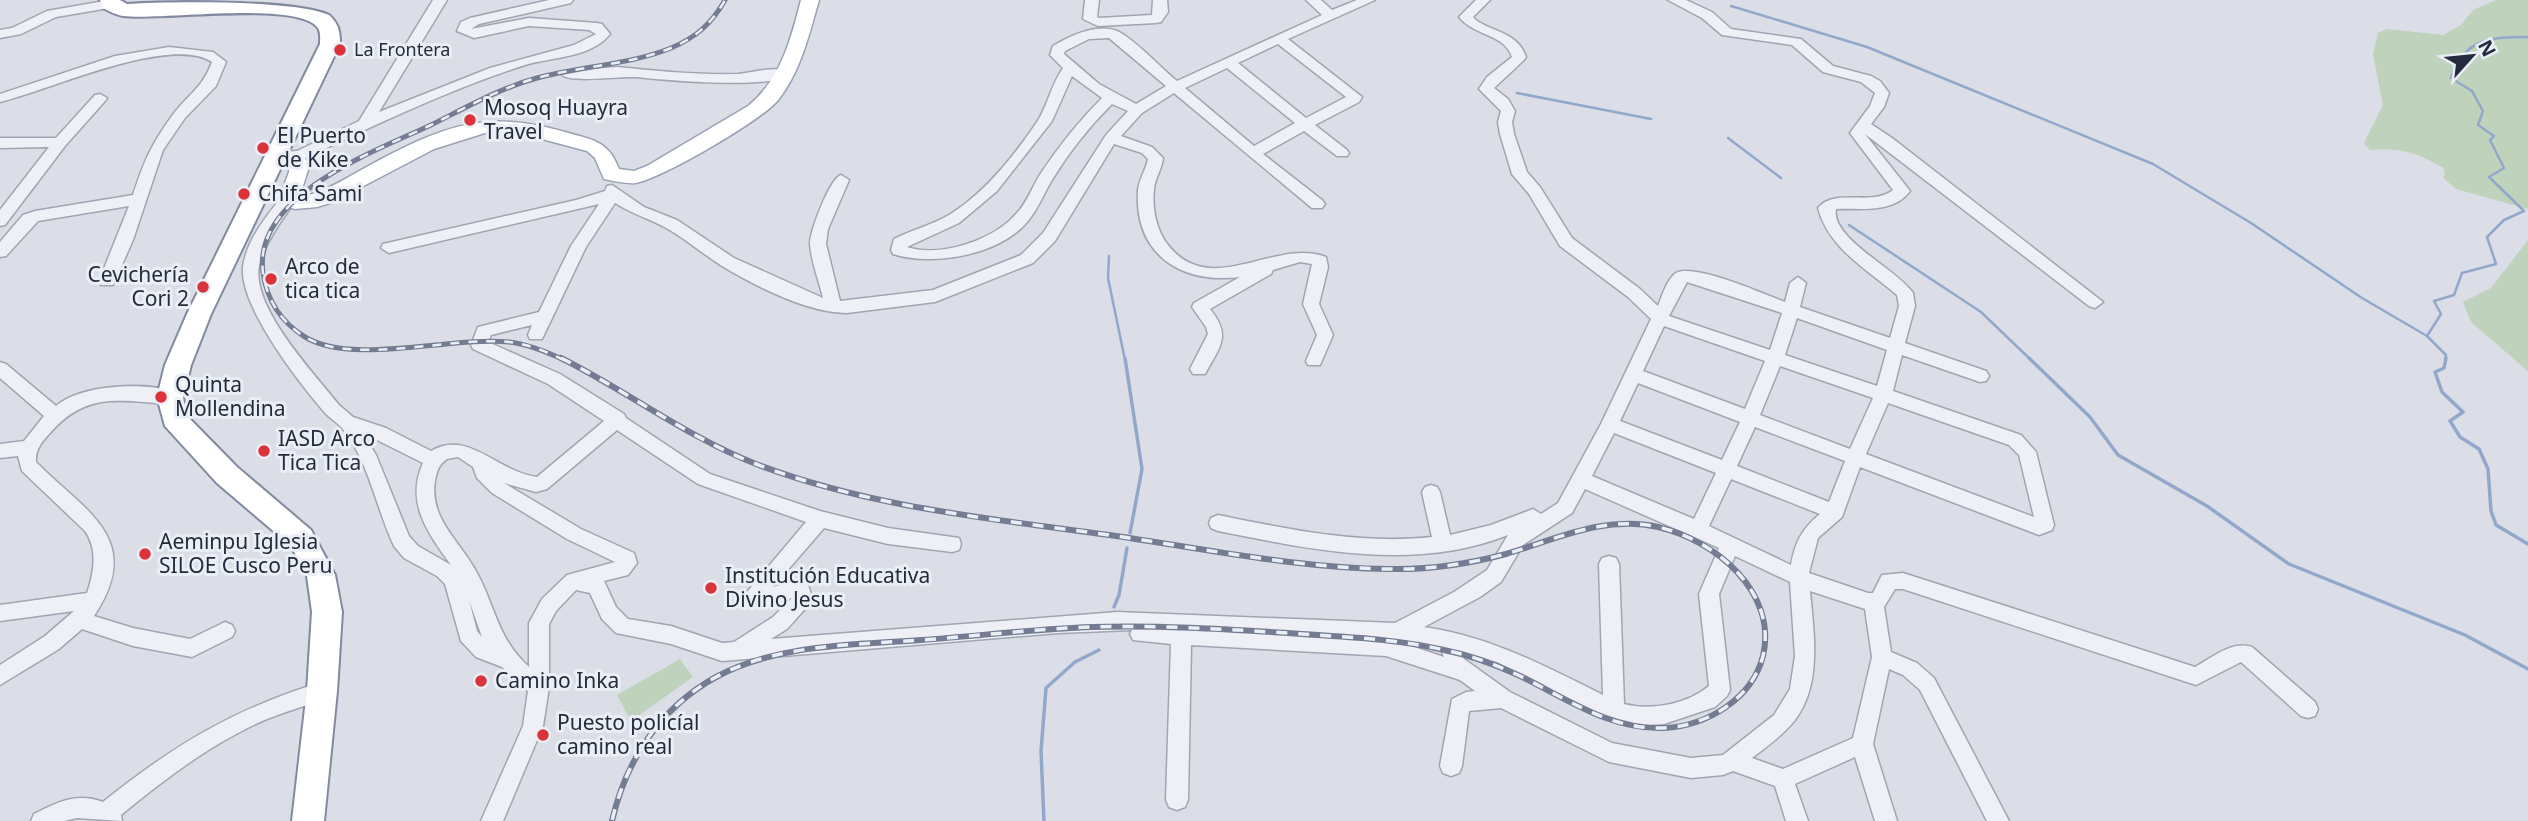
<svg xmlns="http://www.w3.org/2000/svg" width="2528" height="821" viewBox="0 0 2528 821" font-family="'Noto Sans',sans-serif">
  <rect width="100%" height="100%" fill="#dbdee7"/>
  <g fill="#bfd2bb">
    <path d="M2496 0H2528V209L2456 189 2443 178 2445 175 2444 168C2415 152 2403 148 2370 150L2364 143 2383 105 2373 54 2378 33 2387 29 2443 35 2461 25 2473 10Z"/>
    <polygon points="2528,240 2528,371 2471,322 2463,302 2491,288"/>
    <polygon points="680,659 693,677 631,721 617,695"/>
  </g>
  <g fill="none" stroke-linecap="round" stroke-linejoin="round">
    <g stroke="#92a8cb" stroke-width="2.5">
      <polyline points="1731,6 1867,47 2153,164 2251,223 2362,298 2427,336"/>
      <polyline points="47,20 66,14"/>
      <polyline points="19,34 37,26"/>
      <polyline points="1517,93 1651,119"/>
      <polyline points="1728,138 1781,178"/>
      <polyline points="1849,225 1981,312 2031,360"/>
      <polyline points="1109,256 1108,278 1125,360"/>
      <path d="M2445 360 2446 355 2427 336 2441 314 2434 301 2454 295 2462 273 2496 264 2487 237 2504 220 2524 211 2489 177 2504 168 2490 140 2494 136 2478 125 2483 111 2472 91 2451 78C2464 38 2491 37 2528 37"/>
    </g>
    <g stroke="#92a8cb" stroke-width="3.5">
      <polyline points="1125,358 1142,469 1130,533"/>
      <polyline points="2029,358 2090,417 2118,455 2207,506 2289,564 2465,635 2528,669"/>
      <polyline points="2446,358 2444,368 2435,372 2442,392 2463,412 2450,421 2460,437 2479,449 2488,469 2491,511 2496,525 2528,544"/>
      <polyline points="1114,607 1119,595 1127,548"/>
      <polyline points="1044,821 1041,751 1046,688 1075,662 1099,650"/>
    </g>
    <defs>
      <g id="minor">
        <polygon points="110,0 117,4 115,7 56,17 21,34 0,38 0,30 12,28 47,11"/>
        <path d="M433 0H447L379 112 490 68 574 45 596 34 589 30 529 26 474 38 457 31 461 22 470 18 549 0H573L571 3 479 24 471 29 529 18 597 23 602 24 610 34C591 58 552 57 525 65 448 90 375 125 301 160H291L289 157 291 154 359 121Z"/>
        <polygon points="1085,0 1099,0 1097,17 1099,18 1152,15 1153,0 1167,0 1168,12 1161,22 1156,23 1098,26 1083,19"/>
        <path d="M1306 0H1321L1332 10 1357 0H1375L1288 39 1362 97 1359 102 1315 125 1347 150 1349 153 1347 156H1337L1304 131 1263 154 1322 200 1325 204 1322 208H1312L1174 93 1142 113 1121 136 1152 147 1163 158C1162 169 1155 178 1154 189 1152 208 1156 230 1168 245 1211 300 1276 237 1326 257L1328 267 1319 304 1333 335 1320 365H1308L1306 361 1317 335 1303 304 1312 264 1300 262 1273 270 1271 274 1210 309C1232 336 1220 346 1205 374H1193L1190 369 1208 334 1206 327 1192 307 1194 303 1240 277C1181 284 1134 255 1138 190 1139 179 1146 170 1148 159L1142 153 1114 144 1055 241 1033 263 935 302 847 313C808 313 755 286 722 266 703 254 687 240 668 229 651 219 632 214 615 203L586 247 542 339H530L528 335 532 325 491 335 488 342 560 374 624 414 626 418 710 474 820 511 888 528 959 538 961 544 959 550 952 552 888 544 824 528 773 587C786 583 795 581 808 585L813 600 787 629 771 639 1117 612 1395 623 1454 592 1487 570 1508 535C1415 572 1313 550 1218 531L1211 528 1209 523 1211 518 1218 515C1288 529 1360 545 1432 537L1422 492 1425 487 1431 485 1437 487 1440 492 1450 535 1491 525 1533 509 1541 514 1558 503 1601 424 1651 319 1628 297 1560 246 1529 194 1512 174 1500 134 1498 122 1501 111 1479 89 1487 77 1512 57C1505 34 1474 36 1459 17L1476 0H1490L1473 17 1477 21C1496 33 1518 33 1526 57L1524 60 1494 88 1508 99 1515 111 1512 122 1514 134 1527 172 1540 187 1572 238 1640 289 1658 306C1662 296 1667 279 1676 273 1695 263 1763 294 1785 302L1790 283 1798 277 1806 283 1800 307 1890 338 1899 306 1897 295C1868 270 1828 248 1818 208 1835 187 1872 207 1893 190L1850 133 1870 106 1875 93 1861 82 1823 72 1792 45 1722 35 1702 18 1668 0H1686L1712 12 1731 29 1801 39 1833 66 1871 76 1880 81 1889 93 1884 107 1871 124 1892 138 2103 302 2095 308 2089 306 1865 134 1910 191C1893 214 1861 208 1836 209 1830 238 1898 270 1913 293L1915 306 1905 343 1986 371 1989 376 1986 381 1980 382 1902 355 1893 391 2021 435 2036 452 2054 525 2052 530 2039 535 1860 467 1842 517 1818 538 1809 573 1868 593H1873L1882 575 1903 573 2195 667C2211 658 2233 640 2252 647L2315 702 2318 709 2315 716 2308 718 2301 716 2241 662 2196 685 1903 589H1895L1884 607 1891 652 1917 663 1934 678 2009 821H1987L1920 690 1903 675 1889 669 1873 744 1897 821H1875L1855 757 1795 784 1808 821H1786L1775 786 1733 771 1723 775 1691 778 1609 762 1501 708 1469 711 1462 766 1459 773 1451 776 1443 773 1440 766 1452 699 1466 692 1475 691 1460 680 1386 656 1191 645 1188 800 1185 807 1177 810 1169 807 1166 800 1171 644 1133 640 1130 634 1132 630 1058 633 722 661 671 644 616 633 602 619 590 593 576 590 556 611 549 624V687L543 726 503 821H481L523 726 528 691 502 667 476 657 461 641 445 584 437 576 404 558 394 546C376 508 369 461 342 428 338 423 331 419 326 414 300 384 239 306 243 267 246 240 268 214 285 193L290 192 298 197C283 219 268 237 260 262 247 304 315 374 339 405L353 417 386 428 431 451C469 429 497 472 537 477L604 421 548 384 473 349 471 345 478 327 539 312 571 246 599 204 389 253 381 248 383 244 576 200 605 191 607 186 612 185 644 207 677 220 734 258 823 298C819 281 811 261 810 244 810 231 830 178 841 175L849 180 828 229 826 244 840 301 933 290 1021 255 1043 233 1106 135 1128 111 1112 104C1089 127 1069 152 1052 180 1044 193 1038 209 1028 221 1000 255 933 267 893 254L891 250 894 239C912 230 932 225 949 215 985 193 1014 156 1037 122 1048 105 1051 85 1063 68L1050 55 1053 46C1070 36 1096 23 1117 31 1132 37 1162 69 1177 81L1322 15ZM1109 38 1166 86 1136 104 1099 84 1064 54 1065 51 1089 39ZM1278 44 1346 97 1306 118 1238 63ZM1227 68 1295 123 1254 146 1185 88ZM1072 76 1102 98C1079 121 1059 146 1041 173 1032 187 1027 203 1016 214 994 240 940 258 907 247L959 223 997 191 1052 121ZM1687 282 1782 313 1770 350 1669 316ZM1797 318 1887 350 1877 386 1785 355ZM1664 326 1765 361 1745 409 1643 371ZM1780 366 1873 398 1850 449 1760 415ZM1638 383 1740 422 1722 460 1620 421ZM1888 403 2009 445 2019 455 2034 517 1866 454ZM1755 427 1845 461 1829 502 1737 466ZM617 430 698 484 806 522 747 592C757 613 774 603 792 598L773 617 734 642 722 643 671 626 628 619 616 607 604 581 628 575 637 563 634 553 581 529 504 483 536 492 547 489ZM363 433 423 463C405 503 428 533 451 565L418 546 409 536 376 455ZM1614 433 1716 473 1694 519 1592 476ZM458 457 473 467 477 478 492 493 567 539 615 562 567 575 542 599 529 623V667C497 638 496 608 477 573 460 540 426 517 436 476 438 468 440 464 447 459ZM1731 479 1820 514C1802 529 1795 542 1791 565L1709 526ZM1585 489 1719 548 1699 594 1709 686C1688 704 1651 711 1624 704L1619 564 1616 558 1609 556 1602 558 1599 564 1603 695C1545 666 1489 636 1424 627L1480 597 1501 582 1523 545 1572 513ZM1735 556 1790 582 1795 656 1790 689 1774 715 1723 755 1691 758 1612 743 1510 692 1464 659 1462 652 1497 662 1607 718 1638 726 1664 724 1715 707 1727 696 1730 690 1719 594ZM1810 591 1865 609 1872 657 1853 738 1783 769 1752 758C1764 749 1776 740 1786 730 1824 694 1814 637 1810 591ZM469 600 482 637 477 631ZM1393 640 1440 647 1444 657Z"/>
        <path d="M169 47 213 52 226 62 216 86 185 118 163 150 133 240 113 285H101L99 281 129 206 38 221 6 256 0 257V242L23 215 35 211 133 195C144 161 151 145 172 116 188 94 202 89 212 62 170 34 48 91 0 102V94L115 56Z"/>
        <path d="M617 67C657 71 697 75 738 74 752 73 780 64 791 74 774 90 663 80 636 77 620 76 570 83 562 75L569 71Z"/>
        <polygon points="100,94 107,98 105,101 65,146 5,225 0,226 0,210 49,147 0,148 0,138 56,138 95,95"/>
        <path d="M0 362 6 364 56 406C82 384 144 382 176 392L179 397 176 402 170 404C119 401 87 391 50 433 42 442 35 449 36 462 84 511 146 538 94 616L133 628 190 639 225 622 232 625 235 631 232 637 192 657 133 646 82 629 59 649 0 685V665L45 636 74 611 0 621V605L87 593C94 573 98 549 85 531L22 471 18 456 0 458V444L24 441 44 416 0 378Z"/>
        <path d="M322 682 329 685 332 691 329 697C309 705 287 711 267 719 213 742 166 778 121 815L122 821 77 818 64 821H31L34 814C57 802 78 792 103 802 174 745 234 709 322 682Z"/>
      </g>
      <path id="major" d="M801 0H819C809 35 801 70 779 99 764 119 661 179 636 183 626 184 614 181 604 179L595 158 587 151 527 135 488 132 434 149 333 202 317 207 295 209 288 207 280 197 289 172V164L267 163 264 159 267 155 296 151 303 153 309 167 300 195H309C331 189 351 175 372 164 444 126 484 109 565 132 592 140 608 140 619 169L634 171 647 166 748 106C781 79 791 39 801 0Z"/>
      <path id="highway" d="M100 0H120L127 4C170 1 298 0 329 15 339 24 340 32 340 44L211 314 191 365 183 397 186 415 237 467 311 530 335 575 342 612 337 691 324 821H292L307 691 312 612 307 576 291 546 217 483 165 426 157 397 165 365 187 314 320 44C320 39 321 33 318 28 299 0 159 21 123 16 116 15 109 11 103 8Z"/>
    </defs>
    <use href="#minor" stroke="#a0a5b1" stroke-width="3"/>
    <use href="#major" stroke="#99a1b4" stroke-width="3"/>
    <use href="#highway" stroke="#818a9f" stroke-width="4"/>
    <use href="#minor" fill="#eef0f5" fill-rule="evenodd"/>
    <use href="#major" fill="#fff" fill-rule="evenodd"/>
    <use href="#highway" fill="#fff" fill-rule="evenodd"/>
    <defs>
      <path id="rail-far1" d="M564 360C547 352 528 344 509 342 452 336 353 366 305 337 281 322 267 300 263 273 252 195 376 151 431 125 465 108 500 88 537 78 581 66 629 65 671 48 697 37 712 23 725 0"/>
      <path id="rail" d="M561 358C627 391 687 437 756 464 871 508 995 519 1116 536 1206 549 1297 568 1389 569 1428 570 1468 564 1506 554 1557 539 1604 515 1658 527 1715 540 1778 592 1763 656 1752 699 1707 726 1664 728 1609 730 1566 698 1518 675 1494 664 1470 655 1444 650 1393 638 1340 637 1288 633 1222 629 1156 625 1091 627 1034 629 978 636 921 640 853 645 777 644 716 677 660 708 626 760 612 821"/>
    </defs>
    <use href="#rail-far1" stroke="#737c92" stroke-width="5"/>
    <use href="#rail" stroke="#737c92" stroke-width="6"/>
    <use href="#rail-far1" stroke="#eaeef5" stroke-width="2.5" stroke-dasharray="9" stroke-linecap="butt"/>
    <use href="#rail" stroke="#eaeef5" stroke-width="3.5" stroke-dasharray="11" stroke-linecap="butt"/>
  </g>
  <g fill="#da333a" stroke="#eaeef5" stroke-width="2.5">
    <circle cx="340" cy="50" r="7"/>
    <circle cx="470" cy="120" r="7"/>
    <circle cx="263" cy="148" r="7"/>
    <circle cx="244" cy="194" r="7"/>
    <circle cx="271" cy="279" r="7"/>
    <circle cx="203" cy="287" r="7"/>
    <circle cx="161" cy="397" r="7"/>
    <circle cx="264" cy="451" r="7"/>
    <circle cx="145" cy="554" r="7"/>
    <circle cx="711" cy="588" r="7"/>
    <circle cx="481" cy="681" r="7"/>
    <circle cx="543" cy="735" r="7"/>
  </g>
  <g text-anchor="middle" stroke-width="6" stroke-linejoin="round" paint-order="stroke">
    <g font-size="18" fill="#242b3e" stroke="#eaeef5" text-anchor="start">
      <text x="354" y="56">La Frontera</text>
    </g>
    <g font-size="21" fill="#242b3e" stroke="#eaeef5" text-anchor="start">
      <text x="484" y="115">Mosoq Huayra<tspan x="484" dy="24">Travel</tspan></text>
      <text x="277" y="143">El Puerto<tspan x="277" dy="24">de Kike</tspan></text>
      <text x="258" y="201">Chifa Sami</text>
      <text x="285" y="274">Arco de<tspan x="285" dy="24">tica tica</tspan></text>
      <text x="189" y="282" text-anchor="end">Cevichería<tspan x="189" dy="24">Cori 2</tspan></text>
      <text x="175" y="392">Quinta<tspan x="175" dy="24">Mollendina</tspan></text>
      <text x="278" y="446">IASD Arco<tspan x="278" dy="24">Tica Tica</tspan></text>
      <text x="159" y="549">Aeminpu Iglesia<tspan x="159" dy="24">SILOE Cusco Peru</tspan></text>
      <text x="725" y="583">Institución Educativa<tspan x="725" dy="24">Divino Jesus</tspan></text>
      <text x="495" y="688">Camino Inka</text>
      <text x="557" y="730">Puesto policíal<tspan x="557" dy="24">camino real</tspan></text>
    </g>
  </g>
  <g transform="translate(2472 56) rotate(63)" stroke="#eaeef5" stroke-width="5" paint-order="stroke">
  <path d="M0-5L12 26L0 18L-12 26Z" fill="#242b3e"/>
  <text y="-10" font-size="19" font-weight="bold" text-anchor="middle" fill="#242b3e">N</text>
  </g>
</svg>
